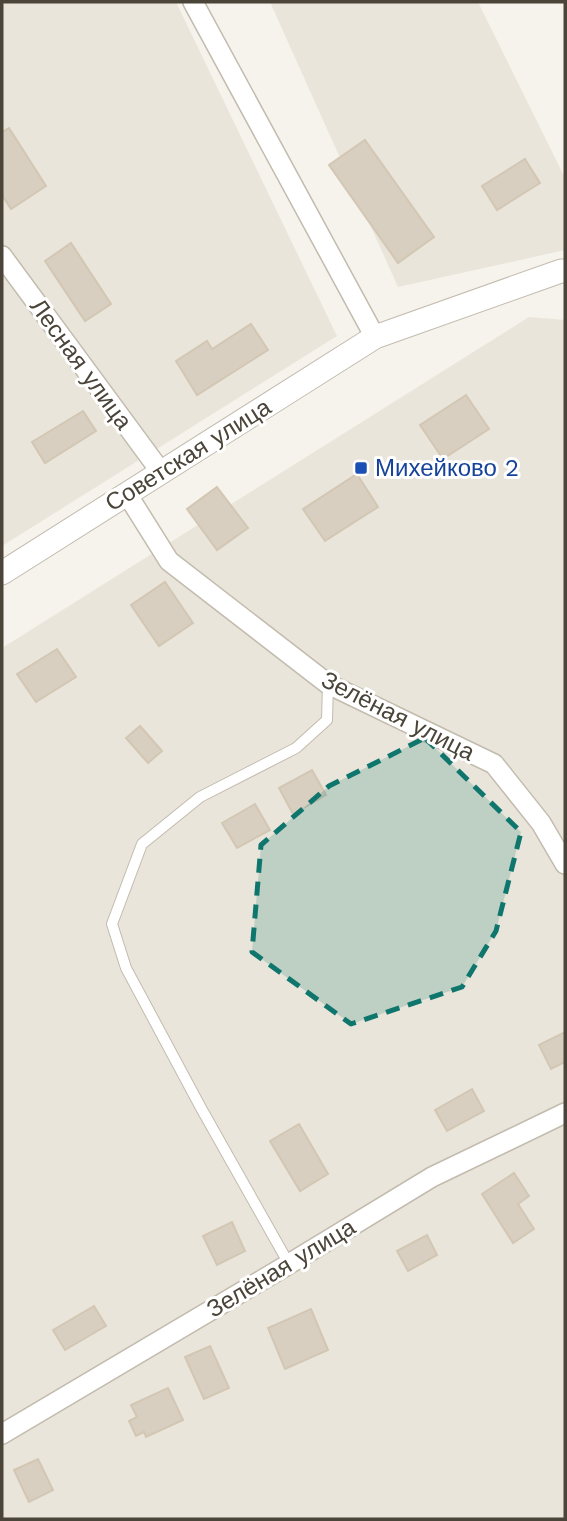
<svg xmlns="http://www.w3.org/2000/svg" width="567" height="1521" viewBox="0 0 567 1521" font-family="'Work Sans',sans-serif">
  <rect width="100%" height="100%" fill="#f6f3ec"/>
  <g fill="#eae5da">
    <polygon points="2,2 176,2 337,336 2,546"/>
    <polygon points="270,2 478,2 565,178 565,250 398,287"/>
    <polygon points="529,317 565,320 565,1519 2,1519 2,648"/>
  </g>
  <g fill="#d8cfc1" stroke="#d3c7b4" stroke-width="2">
    <polygon points="9,128 46,186 11,209 2,195 2,132"/>
    <polygon points="365,140 434,237 398,263 329,165"/>
    <polygon points="525,159 540,183 497,210 482,186"/>
    <polygon points="71,243 111,304 85,321 45,261"/>
    <polygon points="251,324 268,350 197,395 176,361 207,341 212,349"/>
    <polygon points="466,395 489,429 443,459 420,425"/>
    <polygon points="83,411 96,431 45,463 32,442"/>
    <polygon points="357,474 378,507 325,541 303,509"/>
    <polygon points="217,487 248,528 217,550 187,509"/>
    <polygon points="165,582 193,623 159,646 131,605"/>
    <polygon points="57,649 76,677 36,702 17,674"/>
    <polygon points="140,726 162,751 148,763 126,738"/>
    <polygon points="312,770 326,795 293,814 279,788"/>
    <polygon points="255,804 270,830 237,848 222,823"/>
    <polygon points="565,1032 565,1062 551,1069 539,1045"/>
    <polygon points="472,1089 484,1111 447,1131 435,1110"/>
    <polygon points="299,1124 328,1174 300,1191 270,1141"/>
    <polygon points="514,1173 529,1196 518,1204 534,1229 513,1243 482,1194"/>
    <polygon points="232,1222 245,1251 217,1265 203,1236"/>
    <polygon points="427,1235 437,1255 408,1271 397,1251"/>
    <polygon points="94,1306 106,1326 65,1350 53,1330"/>
    <polygon points="311,1309 328,1350 285,1369 268,1328"/>
    <polygon points="210,1346 229,1388 204,1399 185,1357"/>
    <polygon points="168,1388 183,1420 146,1437 144,1432 136,1436 129,1421 137,1417 131,1405"/>
    <polygon points="38,1459 53,1490 29,1502 14,1470"/>
  </g>
  <g fill="none" stroke-linecap="round" stroke-linejoin="round">
    <defs>
      <polyline id="service" points="289,1264 201,1108 126,968 112,924 142,844 200,797 296,748 327,720 328,684"/>
      <g id="minor">
        <polyline points="193,2 375,337"/>
        <polyline points="2,256 161,472"/>
        <polyline points="127,494 169,561 328,684 494,764 541,823 565,864"/>
        <polyline points="2,1434 289,1264 432,1177 565,1113"/>
      </g>
      <polyline id="tertiary" points="2,573 375,337 561,271 565,271"/>
    </defs>
    <use href="#service" stroke="#c2bbae" stroke-width="12"/>
    <use href="#minor" stroke="#c2bbae" stroke-width="22"/>
    <use href="#tertiary" stroke="#c2bbae" stroke-width="25"/>
    <use href="#service" stroke="#fff" stroke-width="10"/>
    <use href="#minor" stroke="#fff" stroke-width="19"/>
    <use href="#tertiary" stroke="#fff" stroke-width="23"/>
  </g>
  <path fill="#0f766e" fill-opacity="0.2" stroke="#0f766e" stroke-width="5" stroke-dasharray="14 9" stroke-linejoin="round" d="M425 738 521 832 496 931 462 987 351 1024 252 952 261 845 329 786Z"/>
  <rect fill="#1a4fb4" stroke="#fff" stroke-width="2.5" x="354" y="461" width="14" height="14" rx="3.5"/>
  <g text-anchor="middle" stroke-width="6" stroke-linejoin="round" paint-order="stroke">
    <g font-size="24" fill="#4b4439" stroke="#fff">
      <text transform="translate(81 364) rotate(54)" y="8">Лесная улица</text>
      <text transform="translate(188 455) rotate(-32)" y="8">Советская улица</text>
      <text transform="translate(398 716) rotate(27)" y="8">Зелёная улица</text>
      <text transform="translate(281 1268) rotate(-31)" y="8">Зелёная улица</text>
    </g>
    <g font-size="24" fill="#164399" stroke="#fff" text-anchor="start">
      <text x="375" y="476">Михейково 2</text>
    </g>
  </g>
  <rect width="567" height="1521" fill="none" stroke="#4b4439" stroke-width="7"/>
</svg>
